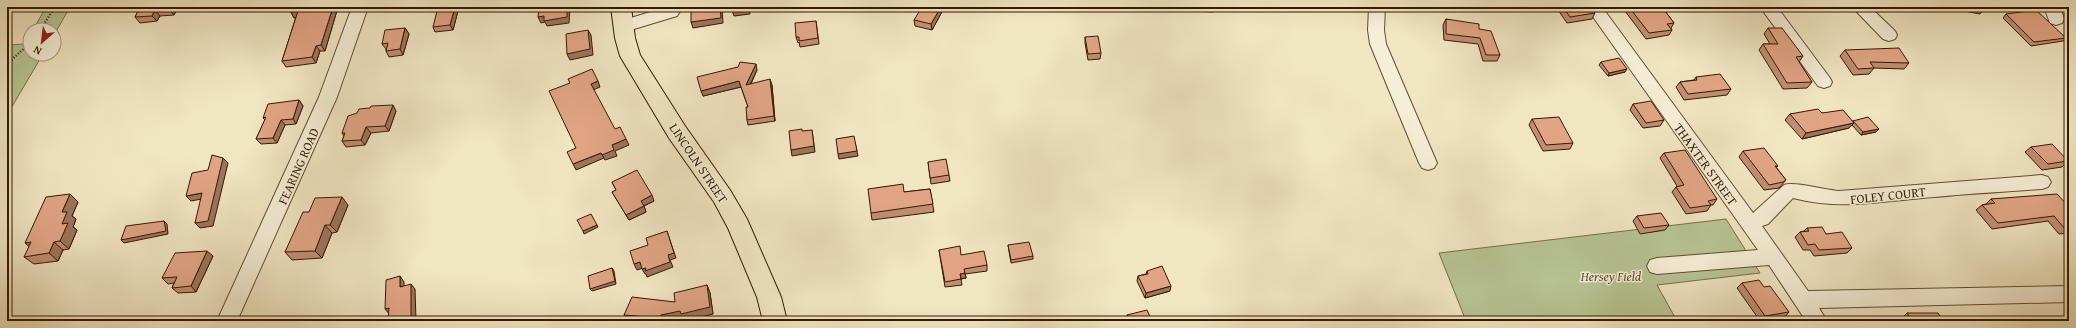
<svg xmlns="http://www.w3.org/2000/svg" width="2076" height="328" viewBox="0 0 2076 328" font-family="'Gentium Book Plus',serif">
  <rect width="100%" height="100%" fill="#f1e6c2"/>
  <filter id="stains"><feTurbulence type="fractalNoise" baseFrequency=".005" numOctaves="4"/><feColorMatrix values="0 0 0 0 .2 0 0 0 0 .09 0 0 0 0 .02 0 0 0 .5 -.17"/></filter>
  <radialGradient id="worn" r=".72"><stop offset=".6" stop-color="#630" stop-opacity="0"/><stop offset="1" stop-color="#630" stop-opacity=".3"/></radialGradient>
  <g fill="#b8c594" stroke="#766f4a">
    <polygon points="46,7 70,7 54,35 54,30 33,30"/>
    <polygon points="30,34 30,54 43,54 7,115 7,45 25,44"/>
    <polygon points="1726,219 1760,273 1657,285 1677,321 1466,321 1439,253"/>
  </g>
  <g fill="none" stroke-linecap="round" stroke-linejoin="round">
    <defs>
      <g id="minor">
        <polygon points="352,7 368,7 337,97 237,321 217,321 319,97"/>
        <polygon points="666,7 683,7 677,16 624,32 618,30 616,26 618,22"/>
        <polygon points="1369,7 1385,7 1384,30 1386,44 1437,163 1434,168 1428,170 1422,168 1419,163 1370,44 1368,30"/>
        <path d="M1586 7H1602L1753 213 1784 185C1794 181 1825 190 1839 191L2042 175 2048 177 2051 182 2048 187 2042 189C2002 192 1963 194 1923 198 1877 202 1839 210 1793 198L1768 224 1762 226 1808 291 2069 286V302L1819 308 1827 321H1806L1769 265 1657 274 1650 272 1647 266 1650 260 1657 258 1758 250Z"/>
        <polygon points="1760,7 1777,7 1830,78 1832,82 1830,86 1824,88 1818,86"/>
        <polygon points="1852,7 1870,7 1895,31 1897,35 1895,39 1889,41 1883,39"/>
        <polygon points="2044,7 2060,7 2064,19 2062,23 2056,25 2050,23"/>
      </g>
      <polygon id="major" points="611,7 631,7 635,38 640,55 685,126 730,190 747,219 781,297 787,321 763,321 757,297 728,228 714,202 669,138 620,56 615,38"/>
    </defs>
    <use href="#minor" stroke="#634c30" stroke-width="2"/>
    <use href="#major" stroke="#341900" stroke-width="2"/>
    <g stroke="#341900" stroke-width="2.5" stroke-dasharray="1 2" stroke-linecap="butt">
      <polyline points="40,30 55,7"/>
      <polyline points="7,64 30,43"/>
    </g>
    <use href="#minor" fill="#f6efd7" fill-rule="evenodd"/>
    <use href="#major" fill="#f1e6c2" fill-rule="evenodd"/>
  </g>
  <g fill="#c28e73" stroke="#341900">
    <polygon points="140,7 178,7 174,15 160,16 157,21 140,23 135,17"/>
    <polygon points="291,7 338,7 325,51 320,51 316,63 286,67 282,61 296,17 294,18 291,12"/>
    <polygon points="459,7 453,30 435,32 433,27"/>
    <polygon points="1169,7 1213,7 1213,12 1169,9"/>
    <polygon points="1556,7 1590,7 1595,13 1592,19 1567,23"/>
    <polygon points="1622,7 1662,7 1674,23 1671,28 1672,30 1669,35 1646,39"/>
    <polygon points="1692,7 1740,7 1739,8 1693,10"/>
    <polygon points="1953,7 1980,7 1985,8 1980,14 1953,9"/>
    <polygon points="944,8 932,30 915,26 914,20"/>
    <polygon points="2006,14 2066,38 2063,41 2031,46 2003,18"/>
    <polygon points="1446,19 1479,29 1500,55 1497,61 1483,61 1478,44 1444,40 1443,25"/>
    <polygon points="816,21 819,44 800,47 799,42 798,43 796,37"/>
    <polygon points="405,28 409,34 403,55 389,57 386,51 386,49 382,44"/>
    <polygon points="1768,28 1803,56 1799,62 1812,82 1807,88 1783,89 1759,50 1763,44 1770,44 1764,34"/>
    <polygon points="1085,37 1101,53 1100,59 1088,60 1085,43"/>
    <polygon points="1845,50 1909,63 1904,69 1874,68 1869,74 1853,75 1840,56"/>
    <polygon points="1601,62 1625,72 1608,76 1599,65"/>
    <polygon points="757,70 751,84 772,85 775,121 748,125 747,120 748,107 741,87 703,96"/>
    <polygon points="1696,77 1731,89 1727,95 1684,100 1676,87 1680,82 1694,80"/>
    <polygon points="299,100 303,106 296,124 285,125 277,143 261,144 256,139 265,120 263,118"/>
    <polygon points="1633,104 1664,120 1660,126 1643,128 1630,110"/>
    <polygon points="370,108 396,111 389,131 371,133 365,145 346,147 342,141 344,136 342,133"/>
    <polygon points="1822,113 1852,121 1853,121 1876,132 1861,135 1852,125 1849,128 1802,139 1785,120 1790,114"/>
    <polygon points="1532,119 1573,143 1570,149 1543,151 1529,125"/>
    <polygon points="2031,147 2068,161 2062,167 2042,170 2025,152"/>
    <polygon points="1743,151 1778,166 1776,167 1786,180 1779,188 1764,190 1739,157"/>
    <polygon points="1664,153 1717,199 1713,205 1711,205 1707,211 1686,214 1672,192 1676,187 1677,186 1660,158"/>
    <polygon points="928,162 949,175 950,181 931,184"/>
    <polygon points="612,182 654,201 644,206 646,212 629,220 612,192 616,190"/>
    <polygon points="930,189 934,212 872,220 871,213 904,192"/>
    <polygon points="70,194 78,202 72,216 76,219 73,227 77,230 69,249 63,250 58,261 34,264 24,257"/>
    <polygon points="1991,199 2069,207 2069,233 2059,234 2048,221 1992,229 1976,210 1982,205 1986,204"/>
    <polygon points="348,205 337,232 332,233 322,258 292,260 285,252 309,212"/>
    <polygon points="1637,216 1669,225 1665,230 1640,234 1633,221"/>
    <polygon points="1807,228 1826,234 1852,248 1847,253 1814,256 1810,250 1803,250 1795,237 1800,232 1804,231"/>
    <polygon points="1008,245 1033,256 1033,259 1011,263"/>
    <polygon points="939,250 961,255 987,265 987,271 965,274 966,278 961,279 962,285 945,287"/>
    <polygon points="213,256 196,292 178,293 172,288 174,283 168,284 162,278"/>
    <polygon points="1147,271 1170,291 1145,298 1137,281 1138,276 1146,274"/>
    <polygon points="1742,283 1764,287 1789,312 1784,318 1764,321 1760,321 1737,288"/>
    <polygon points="707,285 710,293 713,314 683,318 671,321 628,321 624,315 675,302"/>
    <polygon points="1907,313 1943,321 1899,321"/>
    <polygon points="1127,315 1152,321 1126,321"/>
  </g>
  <g fill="#9e745e" stroke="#341900">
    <polygon points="170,7 178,7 174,15 169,9"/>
    <polygon points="333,7 338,7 325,51 321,45"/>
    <polygon points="455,7 459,7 453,30 450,25"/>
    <polygon points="567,7 570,7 569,23 547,26 545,22 541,23 538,17"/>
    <polygon points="651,7 664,7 652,10"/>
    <polygon points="720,7 722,7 723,23 693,28 691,22"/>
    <polygon points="749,7 750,14 734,16 732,10"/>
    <polygon points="941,7 944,7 944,8 932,30 931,24"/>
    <polygon points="155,10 160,16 157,21 152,16"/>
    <polygon points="298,11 302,16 294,18 291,12"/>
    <polygon points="405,28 409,34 403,55 400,49"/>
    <polygon points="588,30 591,35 593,55 570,60 567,54"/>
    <polygon points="316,46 320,51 316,63 312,57"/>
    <polygon points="756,64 757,70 747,91 746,85"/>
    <polygon points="1627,69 1625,72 1608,76 1609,73"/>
    <polygon points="770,79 772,85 775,121 774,116"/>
    <polygon points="598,81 600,87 593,90 591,84"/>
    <polygon points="739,81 741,87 703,96 701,91"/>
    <polygon points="299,100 303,106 296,124 293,119"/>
    <polygon points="393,105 396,111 389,131 385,126"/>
    <polygon points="281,120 285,125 277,143 273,138"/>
    <polygon points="1854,123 1849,128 1802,139 1806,133"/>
    <polygon points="366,127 371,133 365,145 361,140"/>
    <polygon points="1879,129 1876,132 1861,135 1863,132"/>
    <polygon points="812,130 815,152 792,156 791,150"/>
    <polygon points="626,139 629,145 615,151 617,156 605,160 602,155 612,145"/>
    <polygon points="855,142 858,156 839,159 838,154"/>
    <polygon points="601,153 604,158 576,170 573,164"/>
    <polygon points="223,158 228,163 213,226 200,228 195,223"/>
    <polygon points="202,193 207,198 191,201 186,196"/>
    <polygon points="70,194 78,202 72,216 76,219 73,227 77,230 69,249 60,241 62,224 62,212"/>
    <polygon points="652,195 654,201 643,206 641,201"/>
    <polygon points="342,197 348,205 337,232 330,225"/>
    <polygon points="644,206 646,212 629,220 626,215"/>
    <polygon points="164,221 167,224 168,234 124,243 121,240"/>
    <polygon points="325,225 332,233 322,258 315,251"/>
    <polygon points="597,225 598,227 584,234 583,231"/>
    <polygon points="667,231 676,258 670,260 673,267 647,277 646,274 645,274 642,269 668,255"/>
    <polygon points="31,242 34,251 25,243"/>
    <polygon points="54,242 63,250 58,261 49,253"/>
    <polygon points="207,251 213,256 196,292 191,286"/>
    <polygon points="640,262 643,268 637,270 634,264"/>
    <polygon points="612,268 614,271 616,284 592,291 590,289"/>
    <polygon points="965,273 966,278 961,279 960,274"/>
    <polygon points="400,276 404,282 404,292 400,287"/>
    <polygon points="411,284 415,289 416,321 407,321"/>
    <polygon points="707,285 710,293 713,314 685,321 684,321 683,318 671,321 661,321 660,318 661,315"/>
    <polygon points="1171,286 1170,291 1145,298 1146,293"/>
    <polygon points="389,308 390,315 385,309"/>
  </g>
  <g fill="#e1a586" stroke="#341900">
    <polygon points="140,7 170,7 169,9 155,10 152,16 135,17"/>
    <polygon points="291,7 333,7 321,45 316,46 312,57 282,61 298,11 291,12"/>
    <polygon points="438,7 455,7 450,25 433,27"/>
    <polygon points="539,7 567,7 567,17 544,21 544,16 538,17"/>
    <polygon points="691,7 720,7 721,18 691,22"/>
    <polygon points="732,7 748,7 748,8 732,10"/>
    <polygon points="922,7 941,7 931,24 914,20"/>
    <polygon points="1563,7 1590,7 1595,13 1570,17"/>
    <polygon points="1629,7 1662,7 1674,23 1667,24 1672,30 1649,33"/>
    <polygon points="2036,10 2066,38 2034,42 2006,14"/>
    <polygon points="1446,19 1479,24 1479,29 1491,31 1500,55 1486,55 1480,38 1446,34"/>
    <polygon points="816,21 818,38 799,41 799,37 796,37 795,23"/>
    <polygon points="405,28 400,49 386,51 388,43 382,44 385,30"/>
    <polygon points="1768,28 1782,28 1803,56 1796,57 1812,82 1787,83 1763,44 1778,44"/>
    <polygon points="588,30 590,49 567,54 566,34"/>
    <polygon points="1098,36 1101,53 1088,54 1085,37"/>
    <polygon points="1899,48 1909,63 1870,62 1874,68 1858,69 1845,50"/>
    <polygon points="1619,58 1627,69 1609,73 1601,62"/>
    <polygon points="740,62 756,64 746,85 770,79 774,116 747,120 746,107 748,107 739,81 701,91 697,77 738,67"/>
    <polygon points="592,69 598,81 591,84 615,129 620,127 626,139 612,145 614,150 602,155 601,153 573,164 567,152 576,148 549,91 570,83 568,79"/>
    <polygon points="1720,74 1731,89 1688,94 1680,82 1697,80 1696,77"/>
    <polygon points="299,100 293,119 281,120 273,138 256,139 266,117 263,118 268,104"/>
    <polygon points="1651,101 1664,120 1646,123 1633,104"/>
    <polygon points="393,105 385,126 366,127 361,140 342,141 345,133 342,133 348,116 357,113 359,109 370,108 371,106"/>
    <polygon points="1818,109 1822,113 1843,110 1854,123 1806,133 1790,114"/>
    <polygon points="1559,117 1573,143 1546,145 1532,119"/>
    <polygon points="1868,117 1879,129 1863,132 1853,121"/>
    <polygon points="802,129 802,131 812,130 814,146 791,150 789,131"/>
    <polygon points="854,136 857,151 838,154 836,139"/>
    <polygon points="2052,144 2068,161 2048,164 2031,147"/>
    <polygon points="1764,148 1778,166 1775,166 1786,180 1783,182 1769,185 1743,151"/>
    <polygon points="1685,150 1717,199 1708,201 1711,205 1690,208 1676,187 1684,185 1664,153"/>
    <polygon points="212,155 223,158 208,221 195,223 202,193 186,196 192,173 208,170"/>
    <polygon points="946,159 949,175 930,178 928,162"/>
    <polygon points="637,170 652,195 641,201 644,206 626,215 612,192 616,190 612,182"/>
    <polygon points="903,184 904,192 930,189 933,204 871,213 868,189"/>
    <polygon points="70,194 62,212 67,212 62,224 68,223 60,241 54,242 49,253 24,257 31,242 25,243 46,197"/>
    <polygon points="2057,194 2069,207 2069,229 2065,229 2054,216 1998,223 1982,205 1995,203 1991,199"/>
    <polygon points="342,197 330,225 325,225 315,251 285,252 303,212 309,212 315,198"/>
    <polygon points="1661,213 1669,225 1644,228 1637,216"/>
    <polygon points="591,214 597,225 583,231 577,220"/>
    <polygon points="164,221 166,231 121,240 126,226"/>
    <polygon points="1822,227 1826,234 1842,232 1852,248 1819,250 1815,244 1808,245 1800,232 1809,231 1807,228"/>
    <polygon points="667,231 674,253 668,255 670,262 645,271 646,268 642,269 640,262 634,264 630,251 648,245 646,238"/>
    <polygon points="1029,242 1033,256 1011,260 1008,245"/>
    <polygon points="960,246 961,255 984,251 987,265 964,269 965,273 960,274 961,279 945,282 939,250"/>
    <polygon points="207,251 191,286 172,288 177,277 162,278 175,253"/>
    <polygon points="1162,266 1171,286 1146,293 1138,276 1148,274 1147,271"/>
    <polygon points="612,268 615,281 590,289 588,276"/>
    <polygon points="400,276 400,287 411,284 411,316 407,321 391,321 388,319 389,308 385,309 386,280"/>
    <polygon points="1759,280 1764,287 1770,286 1789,312 1765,316 1742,283"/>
    <polygon points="707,285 710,307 681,314 680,311 661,315 660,318 624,315 632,297 675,302 674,293"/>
    <polygon points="1147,310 1152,321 1129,321 1127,315"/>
    <polygon points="1907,313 1938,313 1943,321 1912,321"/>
  </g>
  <g text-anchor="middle" stroke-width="3" stroke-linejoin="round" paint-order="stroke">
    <g font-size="13" fill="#341900" stroke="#f6efd7">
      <text transform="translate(699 163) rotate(56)" y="5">LINCOLN STREET</text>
      <text transform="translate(1706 164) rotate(54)" y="5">THAXTER STREET</text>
      <text transform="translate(298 166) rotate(-66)" y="5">FEARING ROAD</text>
      <text transform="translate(1888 195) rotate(-6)" y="5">FOLEY COURT</text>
    </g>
    <g font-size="13" font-style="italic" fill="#5c4d2c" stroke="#f6efd7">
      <text x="1611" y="281">Hersey Field</text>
    </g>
  </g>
  <rect width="2076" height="328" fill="none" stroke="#f1e6c2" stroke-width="24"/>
  <rect x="8" y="8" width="2060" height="312" fill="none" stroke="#341900" stroke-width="2"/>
  <rect x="12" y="12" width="2052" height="304" fill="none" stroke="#341900"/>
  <g transform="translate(42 42) rotate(208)"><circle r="19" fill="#f6efd7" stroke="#a89981"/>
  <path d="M0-3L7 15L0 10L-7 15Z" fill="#8f2418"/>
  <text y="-6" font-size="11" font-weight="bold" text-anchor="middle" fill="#341900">N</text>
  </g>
  <rect width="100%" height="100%" filter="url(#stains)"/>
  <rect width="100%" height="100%" fill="url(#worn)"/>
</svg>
